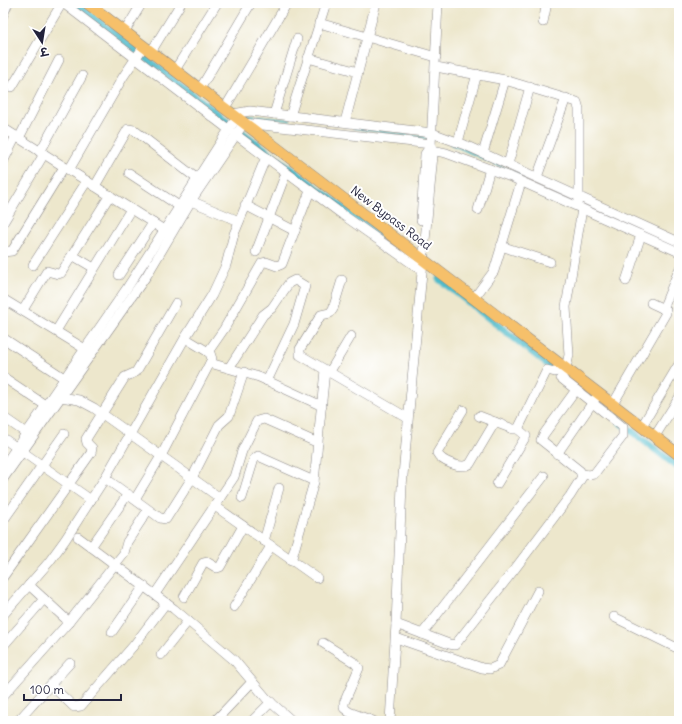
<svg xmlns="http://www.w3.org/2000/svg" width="682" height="724" viewBox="0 0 682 724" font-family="Delius,'Playpen Sans Deva',sans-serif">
  <rect width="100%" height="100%" fill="#fff"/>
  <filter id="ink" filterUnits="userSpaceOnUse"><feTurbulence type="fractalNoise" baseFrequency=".025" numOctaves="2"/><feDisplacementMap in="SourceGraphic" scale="8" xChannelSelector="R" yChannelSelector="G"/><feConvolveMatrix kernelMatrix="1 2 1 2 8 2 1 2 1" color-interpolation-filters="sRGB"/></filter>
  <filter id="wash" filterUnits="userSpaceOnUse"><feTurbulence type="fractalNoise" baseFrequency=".012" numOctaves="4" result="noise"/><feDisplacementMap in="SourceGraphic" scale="16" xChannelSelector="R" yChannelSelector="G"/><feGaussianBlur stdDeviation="0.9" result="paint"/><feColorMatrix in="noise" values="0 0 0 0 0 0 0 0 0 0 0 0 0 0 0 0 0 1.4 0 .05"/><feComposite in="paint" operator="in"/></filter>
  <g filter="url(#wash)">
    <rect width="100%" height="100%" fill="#ede7cc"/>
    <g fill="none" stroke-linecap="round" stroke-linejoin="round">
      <g stroke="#4fbbca" stroke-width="2">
        <polyline points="247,116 290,120"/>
        <polyline points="354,128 428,138"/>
        <polyline points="451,144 558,192"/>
      </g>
      <g stroke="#4fbbca" stroke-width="7">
        <polyline points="75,3 236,128 403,252"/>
        <polyline points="439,279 556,371"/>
        <polyline points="621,423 679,468"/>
      </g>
    </g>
  </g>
  <g filter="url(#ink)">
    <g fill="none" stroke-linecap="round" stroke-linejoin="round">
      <defs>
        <g id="minor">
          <polyline points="63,3 228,129"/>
          <polyline points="3,15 8,3"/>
          <polyline points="543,22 547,3"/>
          <polyline points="319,23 436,57"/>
          <polyline points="125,31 142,3"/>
          <polyline points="151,52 181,3"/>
          <polyline points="308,58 358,72"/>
          <polyline points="436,67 505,80 577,102 579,109 579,200"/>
          <polyline points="175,70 217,3"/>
          <polyline points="12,87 62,3"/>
          <polyline points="200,89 251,3"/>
          <polyline points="225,108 287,3"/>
          <polyline points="233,114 250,111 432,133 465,145 679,242"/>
          <polyline points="274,114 297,39"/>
          <polyline points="290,116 326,3"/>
          <polyline points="345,122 376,3"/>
          <polyline points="3,128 164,230"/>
          <polyline points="235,134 343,215 417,267"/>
          <polyline points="19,138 59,60"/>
          <polyline points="458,142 477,74"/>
          <polyline points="432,150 446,153 511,177 679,252"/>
          <polyline points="40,152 82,76"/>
          <polyline points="483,153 505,80"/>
          <polyline points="3,162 16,136"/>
          <polyline points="508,164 530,87"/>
          <polyline points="69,170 123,77 144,46"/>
          <polyline points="129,173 179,206"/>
          <polyline points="537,177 566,98"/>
          <polyline points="95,186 128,129 134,130 196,178"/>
          <polyline points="191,201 239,221"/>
          <polyline points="245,205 295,231"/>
          <polyline points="478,210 490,169"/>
          <polyline points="421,220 425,154 431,145"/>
          <polyline points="3,223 44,154"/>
          <polyline points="501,246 550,262"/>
          <polyline points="3,252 12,251 64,167"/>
          <polyline points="256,252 286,173"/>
          <polyline points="72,255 94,268"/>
          <polyline points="33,265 87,181"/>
          <polyline points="119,275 153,223"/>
          <polyline points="342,280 333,309 330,313 321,315 300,349 300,355 406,417"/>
          <polyline points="626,281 641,235"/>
          <polyline points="475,297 494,271 521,182"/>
          <polyline points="3,299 85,349"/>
          <polyline points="663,309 679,270"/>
          <polyline points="23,310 47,271 58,274 61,273 110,195"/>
          <polyline points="56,331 131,209"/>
          <polyline points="3,338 64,378"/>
          <polyline points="208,352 224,329 262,263 266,262 277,266 282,264 310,191"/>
          <polyline points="210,363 259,377 322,406"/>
          <polyline points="229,368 263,315 272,308 289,283 295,280 305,286 294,324 267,381"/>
          <polyline points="329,373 351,336"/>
          <polyline points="3,377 45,405"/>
          <polyline points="58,395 61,397 79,400 94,408 220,498"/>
          <polyline points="613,404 666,313 666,310 651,303"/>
          <path d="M463 410 437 453C441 461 461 470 470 464L495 422"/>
          <polyline points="479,416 513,429 518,429 547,370 555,372 561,364"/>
          <polyline points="3,417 26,433"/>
          <polyline points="642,426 679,364"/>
          <polyline points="655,436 679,398"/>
          <polyline points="3,438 91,500"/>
          <polyline points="557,454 595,399"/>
          <polyline points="3,467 127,288 237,117"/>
          <polyline points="582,474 589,475 594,474 623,436 623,427 561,378 566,368 569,355 566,307 582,209"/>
          <polyline points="105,478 160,518 166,519 192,478 219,425 229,416 244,372"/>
          <polyline points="3,479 147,275 191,201 244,123 431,144"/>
          <polyline points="497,484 526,436 518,429"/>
          <polyline points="242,498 254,459 258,456 314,481"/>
          <polyline points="135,499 161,456 212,359 210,353 185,338"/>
          <polyline points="215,506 317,578"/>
          <polyline points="3,521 64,434"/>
          <polyline points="78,537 174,609 234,660 267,699 292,721"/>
          <polyline points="264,541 279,488"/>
          <polyline points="91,547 128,494"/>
          <polyline points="291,561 314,482 325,370"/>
          <polyline points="3,577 91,453 92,448 87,443 86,439 125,377 136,372 176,303"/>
          <polyline points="29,585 69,622"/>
          <polyline points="155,594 234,477 242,451 257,421 264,419 318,443"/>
          <polyline points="184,597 203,563 207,562 217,568 220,567 243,526"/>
          <polyline points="234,607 271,546"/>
          <polyline points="3,615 49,562 65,540 105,478 185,338 212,295 226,265 234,234 266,157"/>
          <polyline points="614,617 679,649"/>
          <polyline points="396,624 449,644 455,645 514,570 570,496 582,477 580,471 541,440 544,434 576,390"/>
          <polyline points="112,632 144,586"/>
          <polyline points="422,634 544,476"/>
          <polyline points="396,638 482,668 490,669 499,665 538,591"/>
          <polyline points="323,643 355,663 359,668 344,703 344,708 349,712 373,721"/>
          <polyline points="3,646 44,599"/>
          <polyline points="161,655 188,621"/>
          <polyline points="51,685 74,707 81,706 134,645 166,603"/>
          <polyline points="3,696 69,622 124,553 127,542 148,510"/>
          <polyline points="18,721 70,663"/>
          <polyline points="215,721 252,682"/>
          <polyline points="252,721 271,702"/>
          <polyline points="390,721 396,624 402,486 433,155 431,145 438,3"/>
        </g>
        <polyline id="major" points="87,3 679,455"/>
      </defs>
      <use href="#minor" stroke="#888484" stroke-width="10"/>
      <use href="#major" stroke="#888484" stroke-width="12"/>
      <use href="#minor" stroke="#fff" stroke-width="9"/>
      <use href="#major" stroke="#f6c06b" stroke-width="11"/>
    </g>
  </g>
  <g text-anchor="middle" stroke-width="4" stroke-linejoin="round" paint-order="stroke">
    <g font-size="12" fill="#22223b" stroke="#fff">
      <text transform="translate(391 218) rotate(37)" y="4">New Bypass Road</text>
    </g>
  </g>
  <rect width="682" height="724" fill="none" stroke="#fff" stroke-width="16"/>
  <g transform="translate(42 42) rotate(168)" stroke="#ffffff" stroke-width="3" paint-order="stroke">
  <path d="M0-3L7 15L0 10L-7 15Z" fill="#22223b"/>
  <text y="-6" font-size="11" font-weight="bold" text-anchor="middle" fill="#22223b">उ</text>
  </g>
  <path d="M24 694v6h97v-6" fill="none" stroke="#22223b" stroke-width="2"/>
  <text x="30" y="694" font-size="12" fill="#22223b" stroke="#ffffff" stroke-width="3" paint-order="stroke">100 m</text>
</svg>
